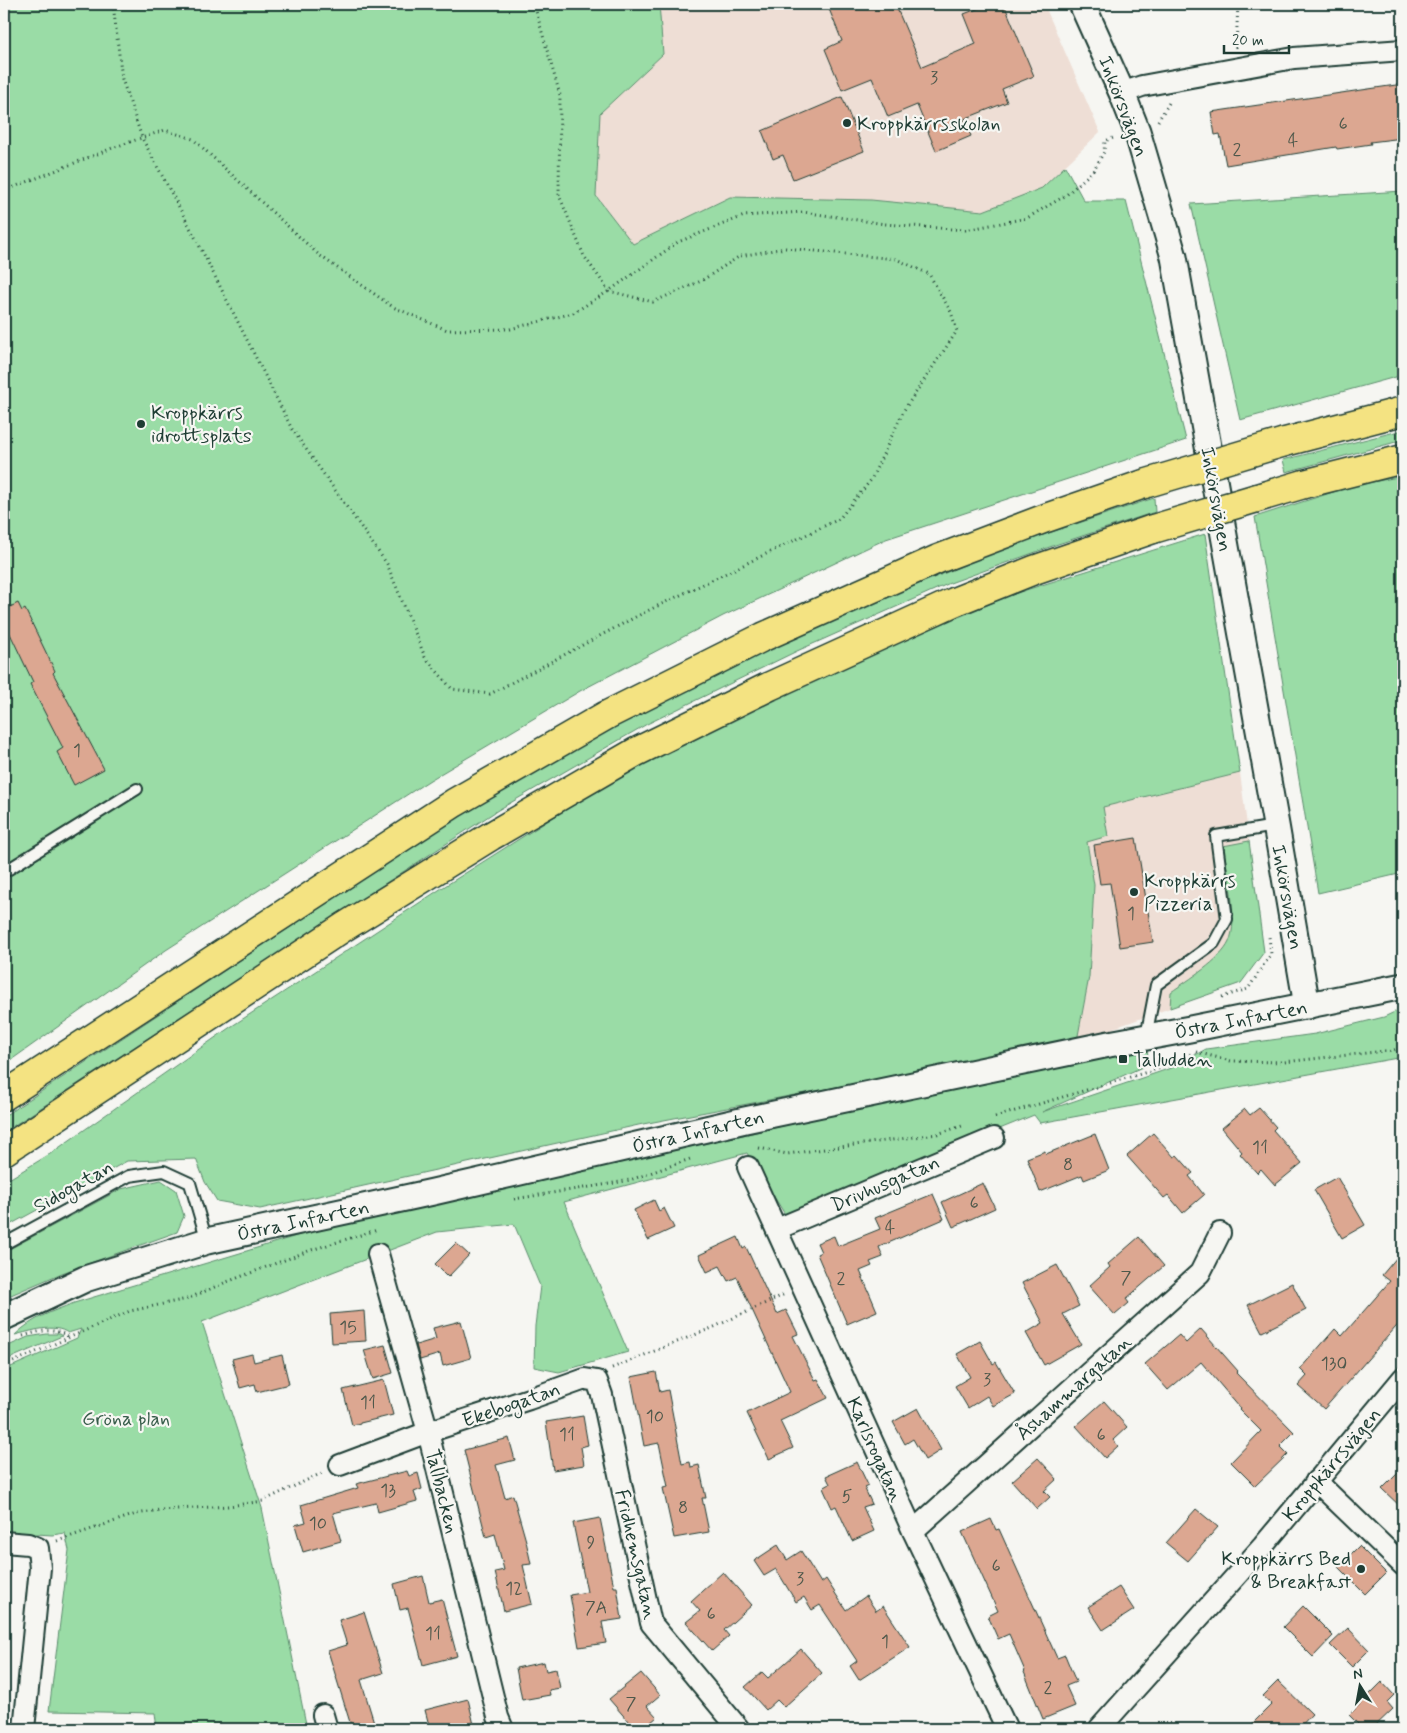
<svg xmlns="http://www.w3.org/2000/svg" width="1407" height="1733" viewBox="0 0 1407 1733" font-family="Mynerve,sans-serif">
  <rect width="100%" height="100%" fill="#f6f6f2"/>
  <filter id="ink" filterUnits="userSpaceOnUse"><feTurbulence type="fractalNoise" baseFrequency=".02" numOctaves="2"/><feDisplacementMap in="SourceGraphic" scale="10" xChannelSelector="R" yChannelSelector="G"/><feConvolveMatrix kernelMatrix="1 2 1 2 8 2 1 2 1" color-interpolation-filters="sRGB"/></filter>
  <g filter="url(#ink)">
    <g fill="#eeded5">
      <polygon points="659,4 1044,4 1100,132 1042,188 983,211 871,200 730,197 633,244 596,196 600,113 663,54"/>
      <polygon points="1240,773 1264,952 1241,983 1077,1041 1089,977 1094,885 1087,842 1103,807"/>
    </g>
    <g fill="#9adca6" stroke="#5c8c6d">
      <polygon points="4,4 659,4 663,54 600,113 596,196 633,244 730,197 871,200 983,211 1042,188 1065,166 1084,201 1126,201 1186,440 886,539 723,616 580,691 430,780 166,950 4,1065"/>
      <polygon points="1403,191 1403,375 1240,420 1191,204"/>
      <polygon points="1403,430 1403,440 1286,472 1283,460"/>
      <polygon points="1403,476 1403,873 1318,893 1255,517 1352,486"/>
      <polygon points="1154,498 1155,512 1058,544 950,583 797,651 647,724 498,810 4,1132 4,1116 439,829 606,730 756,652 1012,545"/>
      <polygon points="1205,534 1240,773 1103,807 1108,836 1087,842 1094,885 1089,977 1077,1041 643,1124 260,1209 217,1201 205,1182 196,1159 127,1161 4,1228 4,1182 50,1154 229,1028 445,886 631,768 821,675 1013,594"/>
      <path d="M1249 841 1264 952 1241 983 1170 1008 1171 992C1188 980 1221 960 1229 942 1239 921 1227 870 1223 846Z"/>
      <path d="M1403 1008V1057L1040 1123 1034 1115 786 1216 747 1153 564 1202 628 1352 559 1372 534 1367 535 1326 540 1286 514 1224 437 1232 202 1322 262 1508 307 1729H157L155 1713 49 1711 69 1550 65 1533 52 1535 4 1532V1370L77 1338 81 1329 68 1333C54 1323 31 1331 15 1335 34 1317 51 1312 74 1303L313 1231 832 1115 1147 1049 1149 1064 1042 1112 1174 1067 1206 1049 1315 1034 1384 1017Z"/>
      <polygon points="161,1180 176,1190 184,1216 177,1232 62,1273 4,1298 4,1252 121,1189"/>
      <polygon points="47,1334 59,1334 62,1336 4,1361 4,1348 28,1337"/>
    </g>
    <g fill="#dca791" stroke="#1f3d34">
      <polygon points="827,4 895,4 922,67 976,44 964,14 990,4 1004,4 1034,76 1002,89 1007,102 964,119 971,136 936,151 917,105 888,117 872,78 842,90 825,49 842,41"/>
      <polygon points="1403,84 1403,138 1370,142 1371,144 1337,149 1336,147 1226,165 1220,134 1215,135 1211,112"/>
      <polygon points="842,97 864,151 793,179 783,155 773,159 762,131"/>
      <polygon points="18,603 22,611 25,609 55,671 53,673 104,769 74,785 57,752 63,748 30,684 33,682 4,621 4,610"/>
      <polygon points="1136,838 1153,942 1120,947 1110,883 1100,884 1094,845"/>
      <polygon points="1259,1108 1276,1127 1273,1130 1302,1163 1275,1185 1261,1169 1257,1173 1240,1154 1242,1152 1222,1128 1245,1109 1250,1115"/>
      <polygon points="1153,1133 1174,1157 1177,1155 1193,1173 1189,1176 1204,1195 1183,1213 1168,1195 1164,1198 1127,1156"/>
      <polygon points="1095,1134 1109,1170 1084,1180 1082,1175 1040,1192 1027,1158 1045,1151 1046,1154"/>
      <polygon points="1337,1177 1365,1225 1342,1238 1314,1190"/>
      <polygon points="983,1183 995,1208 953,1227 942,1202"/>
      <polygon points="933,1194 944,1219 879,1247 883,1257 870,1262 872,1266 860,1271 877,1311 847,1324 817,1254 821,1252 817,1243 834,1236 838,1246 880,1229 875,1218"/>
      <polygon points="654,1200 659,1211 664,1208 674,1228 648,1240 634,1210"/>
      <polygon points="738,1237 743,1249 746,1247 777,1314 786,1310 798,1334 793,1336 815,1380 818,1379 828,1398 780,1421 793,1448 769,1459 747,1413 790,1392 737,1277 728,1281 720,1266 707,1272 699,1255"/>
      <polygon points="1139,1237 1164,1266 1126,1299 1129,1303 1115,1315 1089,1286 1110,1267 1108,1264"/>
      <polygon points="456,1243 469,1255 448,1277 435,1264"/>
      <polygon points="1403,1250 1403,1319 1324,1409 1298,1386 1307,1376 1300,1369 1335,1329 1342,1336 1390,1281 1382,1275"/>
      <polygon points="1057,1265 1079,1306 1063,1314 1081,1344 1044,1365 1026,1333 1043,1323 1022,1283"/>
      <polygon points="1292,1283 1306,1310 1262,1332 1248,1305"/>
      <polygon points="364,1311 366,1341 332,1343 330,1314"/>
      <polygon points="461,1321 471,1358 443,1366 440,1354 420,1360 416,1345 436,1339 433,1328"/>
      <polygon points="1201,1329 1238,1371 1236,1373 1294,1432 1280,1446 1288,1454 1255,1486 1231,1462 1261,1431 1239,1409 1240,1408 1201,1362 1168,1390 1145,1364 1179,1335 1186,1343"/>
      <polygon points="980,1341 993,1364 996,1362 1015,1394 993,1406 987,1396 968,1408 955,1386 970,1377 957,1354"/>
      <polygon points="385,1345 393,1373 373,1379 364,1350"/>
      <polygon points="252,1354 254,1362 282,1355 289,1384 257,1392 255,1384 240,1388 232,1359"/>
      <polygon points="656,1372 660,1392 668,1390 682,1464 690,1462 691,1467 699,1465 706,1498 702,1498 709,1532 674,1538 663,1488 668,1487 659,1443 644,1446 631,1377"/>
      <polygon points="384,1380 393,1415 352,1425 343,1390"/>
      <polygon points="1104,1401 1127,1427 1113,1440 1118,1446 1105,1458 1076,1426"/>
      <polygon points="918,1408 941,1450 925,1460 913,1439 905,1444 893,1422"/>
      <polygon points="583,1416 588,1445 581,1447 584,1465 553,1470 546,1422"/>
      <polygon points="509,1438 515,1460 496,1465 505,1498 513,1495 526,1541 531,1564 523,1565 532,1604 504,1611 495,1572 504,1570 495,1534 486,1537 464,1450"/>
      <polygon points="1038,1458 1057,1479 1044,1491 1050,1497 1037,1509 1012,1481"/>
      <polygon points="857,1462 868,1485 864,1487 872,1504 863,1507 874,1531 852,1541 836,1506 832,1508 823,1488 830,1484 826,1476"/>
      <polygon points="1403,1468 1403,1509 1382,1489"/>
      <polygon points="407,1471 409,1476 418,1473 422,1489 414,1492 417,1501 378,1512 376,1503 333,1513 341,1541 303,1552 295,1525 306,1522 301,1505 358,1488 356,1484"/>
      <polygon points="1196,1509 1218,1527 1188,1561 1166,1543"/>
      <polygon points="600,1518 614,1587 617,1587 622,1619 602,1622 606,1643 579,1647 570,1595 587,1592 573,1523"/>
      <polygon points="991,1519 996,1530 999,1529 1057,1658 1065,1655 1076,1682 1066,1686 1075,1706 1043,1719 1024,1672 1025,1671 1009,1634 998,1639 988,1616 998,1611 962,1532"/>
      <polygon points="778,1545 787,1560 801,1551 821,1583 826,1579 846,1610 866,1596 876,1611 883,1606 910,1647 859,1680 850,1666 857,1661 820,1605 812,1610 804,1597 796,1602 776,1569 764,1576 754,1561"/>
      <polygon points="1359,1546 1386,1573 1365,1594 1338,1567"/>
      <polygon points="723,1572 752,1605 724,1630 729,1636 712,1651 686,1622 700,1611 691,1601"/>
      <polygon points="423,1576 429,1602 442,1599 457,1656 423,1665 408,1608 400,1610 394,1584"/>
      <polygon points="1119,1587 1134,1610 1103,1630 1088,1607"/>
      <polygon points="1303,1606 1333,1636 1313,1657 1283,1627"/>
      <polygon points="364,1612 383,1673 361,1680 376,1729 352,1729 328,1651 347,1645 339,1620"/>
      <polygon points="1348,1628 1369,1650 1352,1667 1330,1645"/>
      <polygon points="801,1649 822,1673 784,1707 777,1700 766,1710 745,1687 762,1672 768,1678"/>
      <polygon points="544,1662 546,1671 556,1669 560,1688 549,1690 550,1695 522,1700 516,1668"/>
      <polygon points="641,1673 660,1695 647,1706 657,1717 643,1729 635,1729 609,1699"/>
      <polygon points="1278,1681 1312,1714 1298,1729 1247,1729 1272,1704 1263,1696"/>
      <polygon points="1382,1682 1394,1695 1387,1702 1393,1709 1372,1729 1363,1729 1349,1715"/>
      <polygon points="468,1699 475,1729 430,1729 425,1710"/>
    </g>
    <g fill="none" stroke-linecap="round" stroke-linejoin="round">
      <defs>
        <g id="service">
          <polyline points="4,872 137,789"/>
          <polyline points="1146,1037 1156,985 1214,943 1227,919 1216,836 1275,826"/>
          <polyline points="4,1244 129,1176 164,1171 190,1183 207,1241"/>
        </g>
        <g id="minor">
          <polyline points="1122,93 1142,86 1294,58 1403,50"/>
          <polyline points="748,1167 913,1531 1007,1729"/>
          <polyline points="777,1229 994,1138"/>
          <polyline points="378,1254 428,1432 498,1717 503,1729"/>
          <polyline points="340,1465 428,1432 529,1399 585,1379 597,1381 602,1395 651,1623 739,1729"/>
          <polyline points="1316,1481 1403,1565"/>
          <polyline points="913,1531 1200,1273 1220,1233"/>
          <polyline points="4,1542 28,1544 38,1548 40,1568 24,1729"/>
          <polyline points="323,1715 327,1729"/>
          <polyline points="1099,1729 1263,1546 1403,1378"/>
        </g>
        <g id="tertiary">
          <polyline points="1082,4 1122,93 1137,131 1174,257 1276,825 1307,1006"/>
          <polyline points="4,1317 85,1279 207,1241 433,1192 745,1120 1109,1044 1190,1029 1403,986"/>
        </g>
        <g id="motorway">
          <polyline points="1285,442 1403,411"/>
          <polyline points="1304,484 1403,459"/>
          <polyline points="4,1096 454,803 607,715 763,637 938,559 1046,518 1144,484"/>
          <polyline points="4,1151 344,927 491,836 636,752 770,686 954,602 1034,570 1153,529"/>
        </g>
      </defs>
      <use href="#service" stroke="#1f3d34" stroke-width="14"/>
      <use href="#minor" stroke="#1f3d34" stroke-width="24"/>
      <use href="#tertiary" stroke="#1f3d34" stroke-width="29"/>
      <use href="#motorway" stroke="#1f3d34" stroke-width="31"/>
      <g stroke="#1f3d34" stroke-width="3" stroke-dasharray="1 4" stroke-linecap="butt">
        <polyline points="113,4 122,79 142,138 195,237 292,429 387,564 425,657 452,689 490,694 645,612 839,519 871,480 904,410 957,331 951,312 929,274 896,259 785,248 740,256 701,281 653,302 609,291 584,256 559,195 560,95 534,4"/>
        <polyline points="1236,48 1238,4"/>
        <polyline points="1158,121 1169,103"/>
        <polyline points="4,191 115,147 165,130 193,139 319,255 393,307 447,330 510,329 573,313 609,291 678,242 744,216 803,212 885,224 965,230 1027,218 1065,196 1093,171 1104,152 1105,141 1116,137"/>
        <polyline points="1222,997 1248,989 1271,954 1269,937"/>
        <polyline points="1196,1052 1231,1061 1284,1062 1394,1050 1403,1047"/>
        <polyline points="995,1117 1171,1065 1191,1054"/>
        <polyline points="759,1148 787,1154 937,1134 962,1126"/>
        <polyline points="514,1199 609,1184 630,1180 693,1158"/>
        <path d="M23 1336C39 1331 54 1327 69 1337"/>
        <polyline points="4,1366 130,1311 187,1299 224,1283 311,1250 377,1230"/>
        <polyline points="612,1368 712,1328 783,1295"/>
        <polyline points="57,1541 136,1514 160,1510 229,1506 263,1501 322,1473"/>
      </g>
      <use href="#service" stroke="#f6f6f2" stroke-width="10"/>
      <use href="#minor" stroke="#f6f6f2" stroke-width="20"/>
      <use href="#tertiary" stroke="#f6f6f2" stroke-width="25"/>
      <use href="#motorway" stroke="#f4e382" stroke-width="28"/>
      <defs>
        <g id="motorway-bridge">
          <polyline points="1144,484 1285,442"/>
          <polyline points="1153,529 1304,484"/>
        </g>
      </defs>
      <use href="#motorway-bridge" stroke="#1f3d34" stroke-width="31" stroke-linecap="butt"/>
      <use href="#motorway-bridge" stroke="#f4e382" stroke-width="28"/>
    </g>
  </g>
  <g fill="#1f3d34" stroke="#f6f6f2" stroke-width="2">
    <circle cx="847" cy="123" r="5"/>
    <circle cx="141" cy="424" r="5"/>
    <circle cx="1134" cy="892" r="5"/>
    <rect x="1118" y="1054" width="10" height="10" rx="2.5"/>
    <circle cx="1361" cy="1569" r="5"/>
  </g>
  <g text-anchor="middle" stroke-width="4.5" stroke-linejoin="round" paint-order="stroke">
    <g font-size="18" fill="#4e584b">
      <text x="934" y="83">3</text>
      <text x="1343" y="129">6</text>
      <text x="1293" y="146">4</text>
      <text x="1237" y="155">2</text>
      <text x="77" y="756">1</text>
      <text x="1131" y="919">1</text>
      <text x="1260" y="1153">11</text>
      <text x="1068" y="1170">8</text>
      <text x="974" y="1208">6</text>
      <text x="890" y="1233">4</text>
      <text x="1126" y="1283">7</text>
      <text x="841" y="1284">2</text>
      <text x="348" y="1333">15</text>
      <text x="1334" y="1369">130</text>
      <text x="987" y="1385">3</text>
      <text x="368" y="1408">11</text>
      <text x="655" y="1422">10</text>
      <text x="567" y="1440">11</text>
      <text x="1101" y="1440">6</text>
      <text x="388" y="1496">13</text>
      <text x="847" y="1502">5</text>
      <text x="683" y="1513">8</text>
      <text x="318" y="1529">10</text>
      <text x="591" y="1548">9</text>
      <text x="996" y="1571">6</text>
      <text x="800" y="1584">3</text>
      <text x="514" y="1594">12</text>
      <text x="596" y="1613">7A</text>
      <text x="711" y="1619">6</text>
      <text x="433" y="1639">11</text>
      <text x="885" y="1647">1</text>
      <text x="1048" y="1693">2</text>
      <text x="631" y="1709">7</text>
    </g>
    <g font-size="20" fill="#1f3d34" stroke="#f6f6f2">
      <text transform="translate(1124 106) rotate(69)" y="7">Inkörsvägen</text>
      <text transform="translate(1217 499) rotate(80)" y="7">Inkörsvägen</text>
      <text transform="translate(1288 897) rotate(80)" y="7">Inkörsvägen</text>
      <text transform="translate(1241 1019) rotate(-11)" y="7">Östra Infarten</text>
      <text transform="translate(698 1131) rotate(-13)" y="7">Östra Infarten</text>
      <text transform="translate(885 1183) rotate(-23)" y="7">Drivhusgatan</text>
      <text transform="translate(73 1186) rotate(-29)" y="7">Sidogatan</text>
      <text transform="translate(303 1220) rotate(-12)" y="7">Östra Infarten</text>
      <text transform="translate(1073 1387) rotate(-42)" y="7">Åshammargatan</text>
      <text transform="translate(511 1404) rotate(-19)" y="7">Ekebogatan</text>
      <text transform="translate(876 1449) rotate(66)" y="7">Karlsrogatan</text>
      <text transform="translate(1331 1464) rotate(-50)" y="7">Kroppkärrsvägen</text>
      <text transform="translate(443 1491) rotate(76)" y="7">Tallbacken</text>
      <text transform="translate(637 1554) rotate(77)" y="7">Fridhemsgatan</text>
    </g>
    <g font-size="20" fill="#1f3d34" stroke="#f6f6f2" text-anchor="start">
      <text x="857" y="130">Kroppkärrsskolan</text>
      <text x="151" y="419">Kroppkärrs<tspan x="151" dy="23">idrottsplats</tspan></text>
      <text x="1144" y="887">Kroppkärrs<tspan x="1144" dy="23">Pizzeria</tspan></text>
      <text x="1133" y="1066">Talludden</text>
      <text x="1351" y="1565" text-anchor="end">Kroppkärrs Bed<tspan x="1351" dy="23">&amp; Breakfast</tspan></text>
    </g>
    <g font-size="20" fill="#385d4b" stroke="#f6f6f2">
      <text x="126" y="1425">Gröna plan</text>
    </g>
  </g>
  <rect width="1407" height="1733" fill="none" stroke="#f6f6f2" stroke-width="20"/>
  <rect x="10" y="10" width="1387" height="1713" fill="none" stroke="#1f3d34" stroke-width="2" filter="url(#ink)"/>
  <g transform="translate(1360 1686) rotate(349)" stroke="#f6f6f2" stroke-width="4" paint-order="stroke">
  <path d="M0-4L9 19L0 12L-9 19Z" fill="#1f3d34"/>
  <text y="-8" font-size="14" font-weight="bold" text-anchor="middle" fill="#1f3d34">N</text>
  </g>
  <path d="M1224 45v8h65v-8" fill="none" stroke="#1f3d34" stroke-width="2.5"/>
  <text x="1232" y="45" font-size="15" fill="#1f3d34" stroke="#f6f6f2" stroke-width="4" paint-order="stroke">20 m</text>
</svg>
